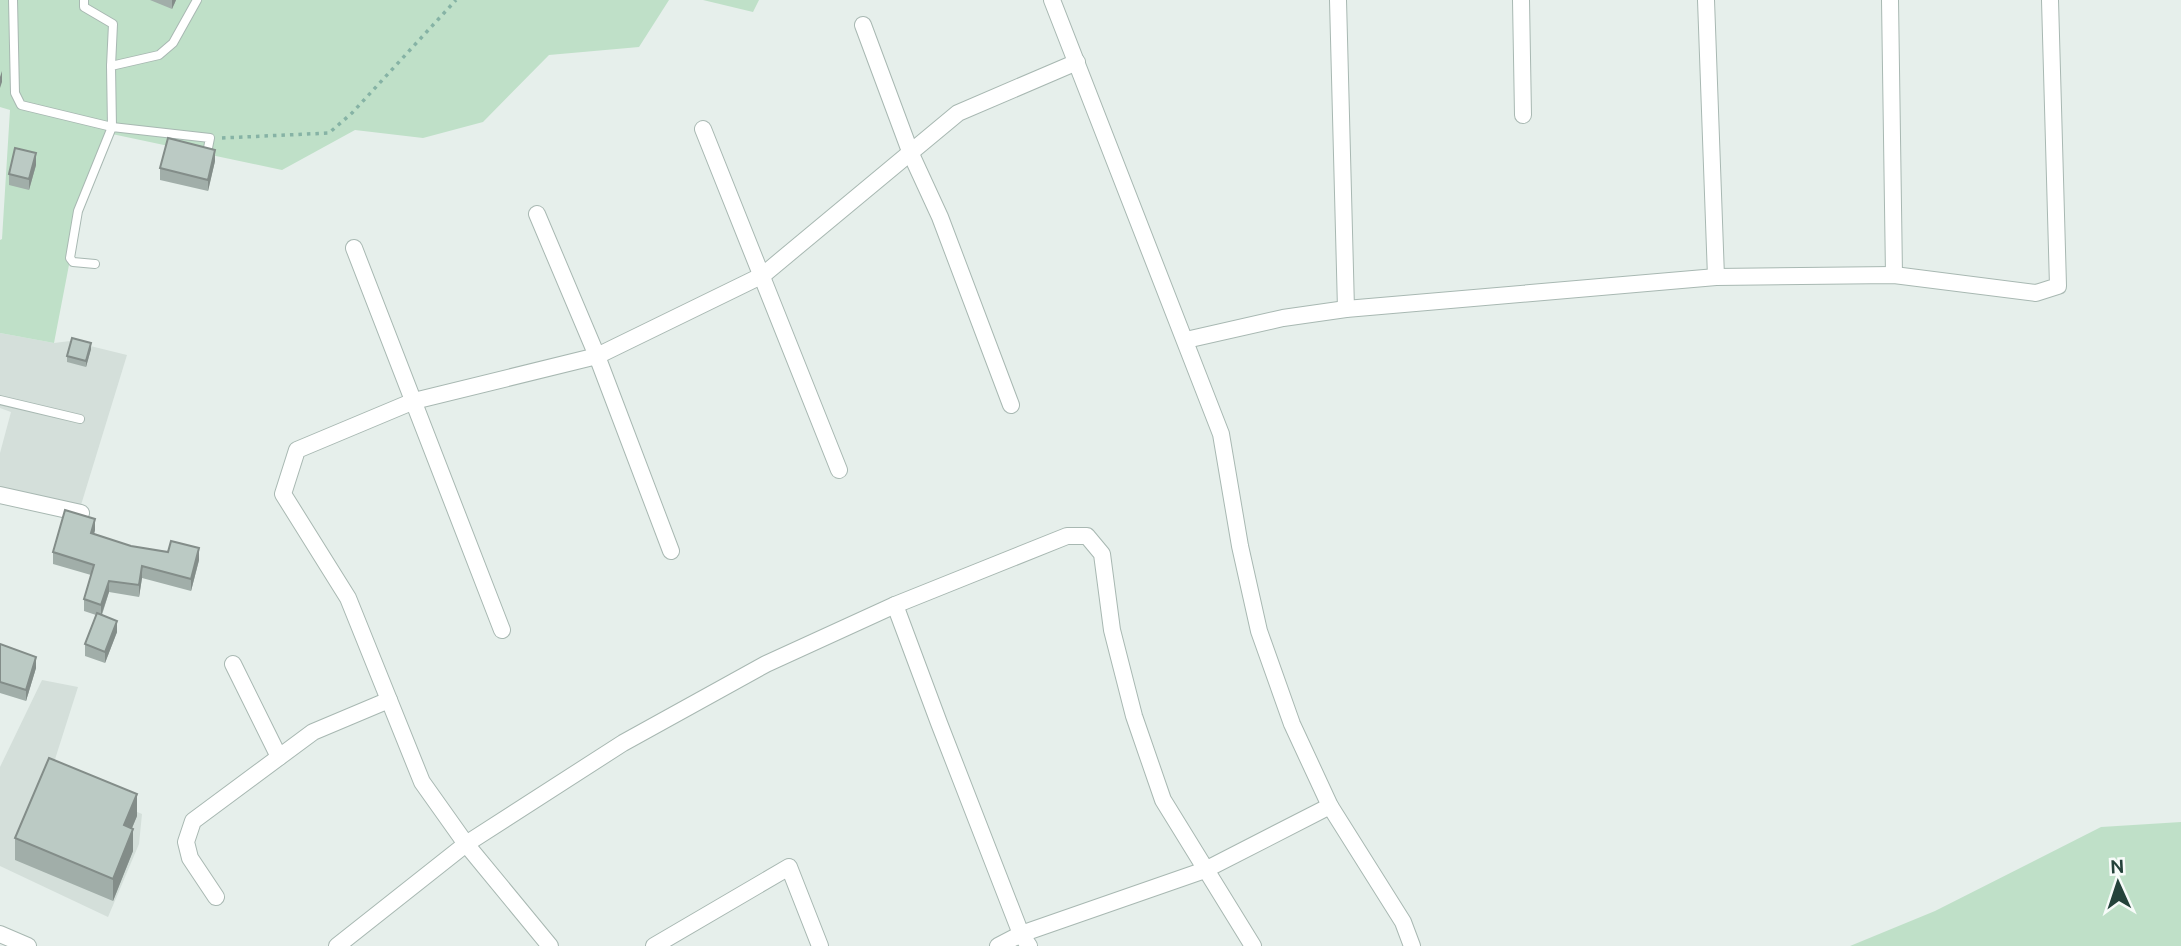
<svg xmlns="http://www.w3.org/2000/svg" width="2181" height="946" viewBox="0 0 2181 946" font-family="Ubuntu,sans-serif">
  <rect width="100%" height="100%" fill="#e6efeb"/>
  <g fill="#d4dfda">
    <polygon points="0,333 54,343 70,341 127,355 81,505 0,489 0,453 11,412 0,408"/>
    <polygon points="42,680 78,687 50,775 142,814 139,844 108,917 0,866 0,767"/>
  </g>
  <g fill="#bfe0c8">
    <polygon points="0,0 669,0 639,47 549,55 483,122 423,138 355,130 282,170 112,134 87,196 73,244 54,343 0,333 0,240 2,239 10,110 0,107"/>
    <polygon points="703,0 759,0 753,12"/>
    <polygon points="2181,822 2181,946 1850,946 1935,911 2101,827"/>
  </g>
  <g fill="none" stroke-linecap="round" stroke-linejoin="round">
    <defs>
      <g id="lane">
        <polyline points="13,0 15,93 21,105 112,127 111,66 159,55 173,43 197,0"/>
        <polyline points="84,0 84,7 113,24 111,66"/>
        <polyline points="95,264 73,262 70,258 78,211 112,127 210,138 207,153"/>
        <polyline points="0,400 80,419"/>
      </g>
      <g id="street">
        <polyline points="1052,0 1221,434 1240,546 1259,631 1292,724 1330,806 1403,922 1412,946"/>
        <polyline points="1338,0 1346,309"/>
        <polyline points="1521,0 1523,115"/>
        <polyline points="1706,0 1716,277"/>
        <polyline points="1890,0 1894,275"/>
        <polyline points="863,25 911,154 940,217 1011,405"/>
        <polyline points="703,129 839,470"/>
        <polyline points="537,214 597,356 671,551"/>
        <polyline points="354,248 502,630"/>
        <polyline points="1186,340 1283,318 1346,309 1716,277 1894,275 2036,293 2058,286 2050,0"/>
        <polyline points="0,495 81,513"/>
        <polyline points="895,605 939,723 1021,934 1029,946"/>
        <polyline points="233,664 279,757"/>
        <polyline points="216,897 190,858 186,842 193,821 313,732 389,700"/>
        <polyline points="0,934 28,946"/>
        <polyline points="337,946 466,844 623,743 766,664 895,605 1067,536 1087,536 1102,554 1112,630 1134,716 1163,800 1253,946"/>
        <polyline points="550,946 466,844 422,782 348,598 283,494 297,450 414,401 597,356 763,275 958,113 1077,62"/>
        <polyline points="654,946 789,867 820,946"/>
        <polyline points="998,946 1021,934 1205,870 1330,806"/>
      </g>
    </defs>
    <use href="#lane" stroke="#a8b8b2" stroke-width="10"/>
    <use href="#street" stroke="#a8b8b2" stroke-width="18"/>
    <polyline stroke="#86b3a5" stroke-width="3.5" stroke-dasharray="3.5 5" stroke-linecap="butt" points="222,138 329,133 352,113 456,0"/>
    <use href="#lane" stroke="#fff" stroke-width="8"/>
    <use href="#street" stroke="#fff" stroke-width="16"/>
  </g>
  <g fill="#a1aea9">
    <polygon points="150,0 176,0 172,9"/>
    <polygon points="215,161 208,191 160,180 160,168"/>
    <polygon points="36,165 29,190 9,185 9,174"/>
    <polygon points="91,349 86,367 67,362 67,356"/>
    <polygon points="95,530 94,534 131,546 199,560 191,591 142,578 139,597 109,592 102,615 117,632 105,663 85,656 85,644 96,615 84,611 84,599 91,575 53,564 53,552"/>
    <polygon points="0,644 36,668 26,701 0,693"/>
    <polygon points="137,816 132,828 133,851 113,901 15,860 15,838"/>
  </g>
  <g fill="#838d89">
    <polygon points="172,0 176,0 172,9"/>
    <polygon points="2,71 2,82 0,88 0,77"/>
    <polygon points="215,150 215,161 208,191 208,180"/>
    <polygon points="36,153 36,165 29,190 29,179"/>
    <polygon points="91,343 91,349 86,367 86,361"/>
    <polygon points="95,519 95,530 91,545 91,533"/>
    <polygon points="199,548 199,560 191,591 191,579"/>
    <polygon points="142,566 142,578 139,597 139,585"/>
    <polygon points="109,581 109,592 101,616 101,605"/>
    <polygon points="117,621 117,632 105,663 105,652"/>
    <polygon points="36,657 36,668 26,701 26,690"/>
    <polygon points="137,794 137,816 124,847 124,825"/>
    <polygon points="133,829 133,851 113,901 113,879"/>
  </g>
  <g fill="#bbcac4" stroke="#838d89" stroke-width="2">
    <polygon points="168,138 215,150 208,180 160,168"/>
    <polygon points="15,148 36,153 29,179 9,174"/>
    <polygon points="72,338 91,343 86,361 67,356"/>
    <polygon points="65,510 95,519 91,533 131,546 168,552 171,541 199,548 191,579 142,566 139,585 109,581 101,605 84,599 94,565 53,552"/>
    <polygon points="97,613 117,621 105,652 85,644"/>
    <polygon points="0,644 36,657 26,690 0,682"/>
    <polygon points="49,758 137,794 124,825 133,829 113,879 15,838"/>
  </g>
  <g transform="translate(2118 883) rotate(357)" stroke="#f7fbf9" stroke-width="5" paint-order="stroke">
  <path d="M0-5L12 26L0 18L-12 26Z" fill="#24423a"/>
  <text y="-10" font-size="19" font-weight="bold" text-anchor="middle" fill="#24423a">N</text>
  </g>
</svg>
